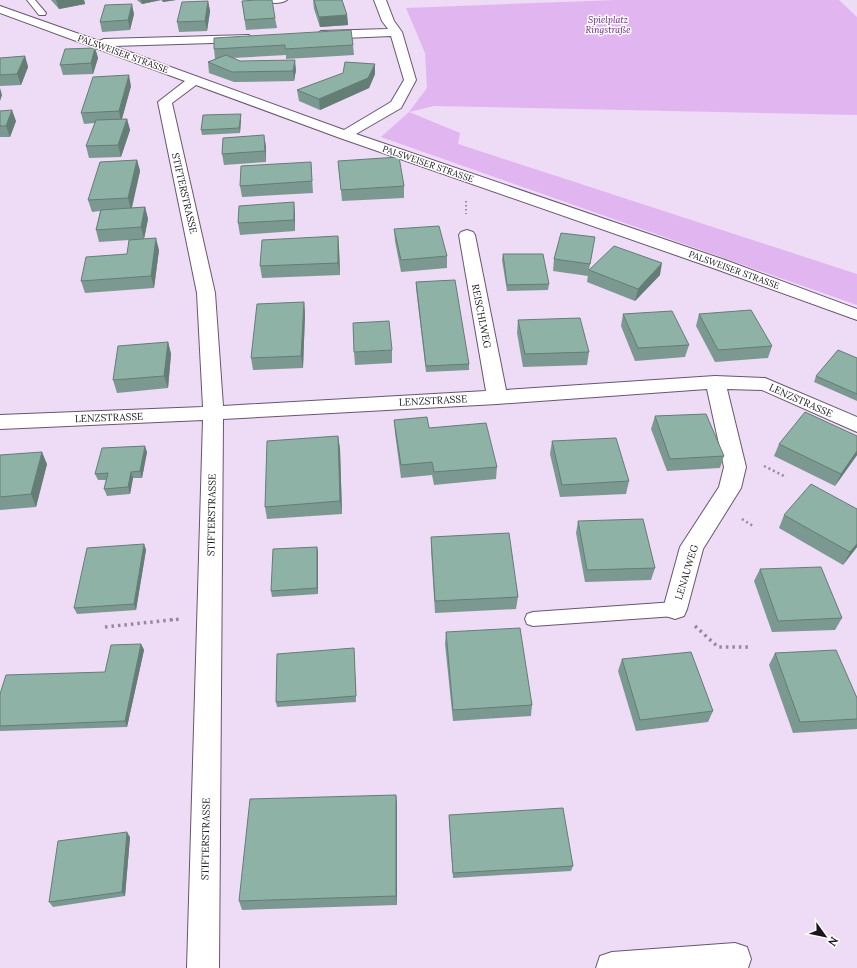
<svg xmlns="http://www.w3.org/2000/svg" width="857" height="968" viewBox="0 0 857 968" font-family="Lora,serif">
  <rect width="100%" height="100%" fill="#eedbf5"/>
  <polygon fill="#e1b5f0" points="616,0 839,0 857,17 857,115 434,106 409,112 460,133 458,144 857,274 857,305 381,137 409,112 427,88 425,53 406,8"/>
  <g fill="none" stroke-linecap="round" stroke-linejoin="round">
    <defs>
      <g id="lane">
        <polygon points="27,0 35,0 46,13 45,15 39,15"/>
        <path d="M263 0H287C281 4 269 4 263 0Z"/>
        <polygon points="675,602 681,604 683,609 681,614 675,616 533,626 527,624 525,619 527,614 533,612"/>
      </g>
      <g id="street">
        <polygon points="374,0 386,0 394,21 402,32 416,80 401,108 356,134 725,260 857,309 857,320 713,268 340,138 196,85 172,103 215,293 223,406 486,391 459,235 461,232 467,230 473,232 475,235 506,390 715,376 765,378 857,417 857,432 762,390 727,389 746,467 741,488 703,549 687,609 684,616 675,619 666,616 663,609 680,547 719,487 724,467 707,389 497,404 223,419 219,968 187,968 203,420 0,429 0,415 203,407 197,293 158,102 185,81 0,13 0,6 99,41 104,39 249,35 251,38 245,42 113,46 344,130 391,102 404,80 391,36 321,39 315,35 321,31 388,29 382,21"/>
        <polygon points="735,943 747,947 751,959 748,968 596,968 600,956 612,952"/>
      </g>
    </defs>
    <use href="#lane" stroke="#67576e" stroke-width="2"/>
    <use href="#street" stroke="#67576e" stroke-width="2"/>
    <polyline stroke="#97899c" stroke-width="2" stroke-dasharray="1.5 2.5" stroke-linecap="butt" points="466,201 466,214"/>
    <g stroke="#97899c" stroke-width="2.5" stroke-dasharray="2 3" stroke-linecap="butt">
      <polyline points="764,466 786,477"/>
      <polyline points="742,519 753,526"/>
      <polyline points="171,620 180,619"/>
    </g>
    <g stroke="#97899c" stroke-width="3.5" stroke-dasharray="2.5 4" stroke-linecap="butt">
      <polyline points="695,626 718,647 751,647"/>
      <polyline points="105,627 180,619"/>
    </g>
    <use href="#lane" fill="#fff" fill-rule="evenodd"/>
    <use href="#street" fill="#fff" fill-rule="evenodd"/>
  </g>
  <g fill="#7b9990">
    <polygon points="51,0 84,0 85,4 59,9"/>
    <polygon points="137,0 176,0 163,2 161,0 142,4"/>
    <polygon points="313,0 347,15 348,25 320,27 314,9"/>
    <polygon points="208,1 210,11 207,31 179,32 177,22"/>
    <polygon points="242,1 275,18 277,28 246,30"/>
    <polygon points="134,14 130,30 102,32 100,22"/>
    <polygon points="214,38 353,45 354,55 286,59 286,55 233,58 240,61 296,70 294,81 234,82 209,73 208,62 215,59 214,49"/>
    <polygon points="95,48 98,58 93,74 63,75 60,65"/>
    <polygon points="25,56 28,67 21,85 0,86 0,58"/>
    <polygon points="375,64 375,74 369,88 320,110 299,101 297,90"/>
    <polygon points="131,86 122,119 127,119 130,130 121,157 89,158 86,146 95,123 84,124 81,113"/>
    <polygon points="0,111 16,121 10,137 0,137"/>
    <polygon points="241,114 241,119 240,133 202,135 201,130"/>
    <polygon points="266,146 266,162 224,165 222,154"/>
    <polygon points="137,160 140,171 132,208 145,207 148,219 144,239 99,242 96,230 100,211 92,212 88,200"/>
    <polygon points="338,161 404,186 404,198 342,201"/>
    <polygon points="311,162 313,193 242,197 240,186"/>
    <polygon points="295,214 295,231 240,235 238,223"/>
    <polygon points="394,229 447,256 447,268 401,272 395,241"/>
    <polygon points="338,236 339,248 340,275 262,278 260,266"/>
    <polygon points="593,249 589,270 660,275 635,301 587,282 588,275 588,276 553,271 554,259"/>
    <polygon points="159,250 154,288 85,293 81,281 127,254"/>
    <polygon points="503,254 549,284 548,290 507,291 502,260"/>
    <polygon points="416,282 469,364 469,370 426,372 416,288"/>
    <polygon points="304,302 305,314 303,368 253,370 251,358"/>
    <polygon points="623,314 689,345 685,357 635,361 621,326"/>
    <polygon points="699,314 772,346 768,358 715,362 696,326"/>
    <polygon points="518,320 589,352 587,365 523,367 517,333"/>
    <polygon points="168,342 171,354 168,388 117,393 113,380"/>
    <polygon points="392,350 392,363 355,365 354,352"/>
    <polygon points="857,358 857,401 814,382 816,376"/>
    <polygon points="655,416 724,456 720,468 667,471 651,429"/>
    <polygon points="394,420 429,428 497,467 496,479 434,485 432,475 401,478 395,433"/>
    <polygon points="338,436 340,449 342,514 267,519 265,507"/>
    <polygon points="857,436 857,455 835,486 774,456 779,444"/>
    <polygon points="552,441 629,481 626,494 560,497 550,454"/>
    <polygon points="147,452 142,478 133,478 130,494 107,496 104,489 106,480 98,480 95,474"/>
    <polygon points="0,455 47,464 36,507 0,510"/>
    <polygon points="857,509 857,547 843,565 779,528 784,515"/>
    <polygon points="578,521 655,568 651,580 585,582 576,533"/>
    <polygon points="431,537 518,597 516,609 435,613 431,549"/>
    <polygon points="144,544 146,550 136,610 77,614 74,608"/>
    <polygon points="317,547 318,553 318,594 272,597 271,591"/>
    <polygon points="760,569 842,618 835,630 772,632 754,581"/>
    <polygon points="446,632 532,705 531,716 453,721 445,644"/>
    <polygon points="141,644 144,650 127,727 0,731 0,694 105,672"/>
    <polygon points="775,653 857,698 857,729 793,733 769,665"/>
    <polygon points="354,654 356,702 277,707 276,702"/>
    <polygon points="622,659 713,711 708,722 636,731 618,671"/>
    <polygon points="396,795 397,805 397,905 242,910 239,901"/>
    <polygon points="449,815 573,866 571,871 453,878 449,820"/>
    <polygon points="130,837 125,896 53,907 49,902"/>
  </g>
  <g fill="#647d75">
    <polygon points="56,0 84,0 85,4 59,9"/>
    <polygon points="141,0 161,0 142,4"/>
    <polygon points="163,0 176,0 163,2"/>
    <polygon points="208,1 210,11 207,31 205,21"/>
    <polygon points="132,4 134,14 130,30 128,20"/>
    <polygon points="347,15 348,25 320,27 319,17"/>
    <polygon points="95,48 98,58 93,74 91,63"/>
    <polygon points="25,56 28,67 21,85 17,74"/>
    <polygon points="295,60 296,70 294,81 293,71"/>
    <polygon points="375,64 375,74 369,88 320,110 319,99"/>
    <polygon points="129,75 131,86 121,122 119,111"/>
    <polygon points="0,88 2,95 0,101"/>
    <polygon points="12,110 16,121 10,137 6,126"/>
    <polygon points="241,114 241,119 240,133 239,128"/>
    <polygon points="127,119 130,130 121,157 118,145"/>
    <polygon points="264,135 266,146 266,162 265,151"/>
    <polygon points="137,160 140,171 131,210 128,198"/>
    <polygon points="294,202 295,214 295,231 294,220"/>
    <polygon points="145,207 148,219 144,239 141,227"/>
    <polygon points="338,236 339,248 340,275 338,263"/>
    <polygon points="156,238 159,250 154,288 151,276"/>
    <polygon points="662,263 660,275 635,301 638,289"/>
    <polygon points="304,302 305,314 303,368 301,356"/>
    <polygon points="168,342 171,354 168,388 164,376"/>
    <polygon points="338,436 340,449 342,514 340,501"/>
    <polygon points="145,446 147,452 142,478 140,471"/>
    <polygon points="857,451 857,455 835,486 841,474"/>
    <polygon points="42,452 47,464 36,507 31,494"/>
    <polygon points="131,472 133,478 130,494 128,487"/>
    <polygon points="144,544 146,550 136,610 134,604"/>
    <polygon points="857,544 857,547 843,565 850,552"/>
    <polygon points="317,547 318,553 318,594 317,588"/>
    <polygon points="141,644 144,650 127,727 125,721"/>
    <polygon points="354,648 354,654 356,702 356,696"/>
    <polygon points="396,795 397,805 397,905 396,896"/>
    <polygon points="127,832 130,837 125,896 122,892"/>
  </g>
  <g fill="#8fb2a7" stroke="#647d75">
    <polygon points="256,0 272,0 275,18 245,20 242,1"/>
    <polygon points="314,0 342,0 347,15 319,17"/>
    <polygon points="208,1 205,21 177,22 182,2"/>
    <polygon points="132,4 128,20 100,22 105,5"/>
    <polygon points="351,30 353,45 285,49 285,45 214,49 214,38"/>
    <polygon points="95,48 91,63 60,65 65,49"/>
    <polygon points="226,55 240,61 295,60 293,71 232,72 208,62"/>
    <polygon points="25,56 17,74 0,75 0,58"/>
    <polygon points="345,62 375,64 368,78 319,99 297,90 343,73"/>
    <polygon points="129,75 119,111 81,113 93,77"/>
    <polygon points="12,110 6,126 0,126 0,111"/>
    <polygon points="241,114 239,128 201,130 203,115"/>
    <polygon points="127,119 118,145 86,146 96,120"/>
    <polygon points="264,135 265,151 222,154 223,138"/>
    <polygon points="399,157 404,186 341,190 338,161"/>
    <polygon points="137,160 128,198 88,200 100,162"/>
    <polygon points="311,162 312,181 240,186 241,166"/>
    <polygon points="294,202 294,220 238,223 239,206"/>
    <polygon points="145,207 141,227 96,230 101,210"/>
    <polygon points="439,226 447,256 401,260 394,229"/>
    <polygon points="561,233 595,237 590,264 554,259"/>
    <polygon points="338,236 338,263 260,266 262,240"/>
    <polygon points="156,238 151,276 81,281 86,257 127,254 129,240"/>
    <polygon points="614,246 662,263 638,289 589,270"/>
    <polygon points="503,254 543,254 549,284 507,285"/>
    <polygon points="455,280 469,364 426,366 416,282"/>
    <polygon points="304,302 301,356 251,358 257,304"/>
    <polygon points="751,310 772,346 718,350 699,314"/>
    <polygon points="672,311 689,345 638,348 623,314"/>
    <polygon points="580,318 589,352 525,354 518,320"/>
    <polygon points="389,321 392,350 354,352 353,323"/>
    <polygon points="168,342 164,376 113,380 118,346"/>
    <polygon points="838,350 857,358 857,394 816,376"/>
    <polygon points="805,412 857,436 857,451 841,474 779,444"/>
    <polygon points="706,414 724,456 670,459 655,416"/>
    <polygon points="427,417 429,428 486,423 497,467 434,472 432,462 401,465 394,420"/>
    <polygon points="338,436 340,501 265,507 267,441"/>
    <polygon points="616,438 629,481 562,485 552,441"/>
    <polygon points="145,446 140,471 131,472 128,487 104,489 108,473 95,474 102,448"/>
    <polygon points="42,452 31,494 0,497 0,455"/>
    <polygon points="811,484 857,509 857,544 850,552 784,515"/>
    <polygon points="643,519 655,568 587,570 578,521"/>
    <polygon points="509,533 518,597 435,601 431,537"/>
    <polygon points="144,544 134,604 74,608 87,548"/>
    <polygon points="317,547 317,588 271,591 273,549"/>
    <polygon points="821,567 842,618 778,621 760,569"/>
    <polygon points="520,628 532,705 453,710 446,632"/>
    <polygon points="141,644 125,721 0,726 0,694 6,675 105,672 111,645"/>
    <polygon points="354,648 356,696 276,702 277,654"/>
    <polygon points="836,650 857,698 857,719 800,722 775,653"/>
    <polygon points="691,652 713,711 640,720 622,659"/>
    <polygon points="396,795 396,896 239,901 250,799"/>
    <polygon points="563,808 573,866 453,873 449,815"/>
    <polygon points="127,832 122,892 49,902 58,841"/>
  </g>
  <g text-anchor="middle" stroke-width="3" stroke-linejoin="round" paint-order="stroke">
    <g font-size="9" font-style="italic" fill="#611778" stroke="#fff">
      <text x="608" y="23">Spielplatz<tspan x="608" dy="10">Ringstraße</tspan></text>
    </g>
    <g font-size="9" fill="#1c151e" stroke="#fff">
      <text transform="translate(123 54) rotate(20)" y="3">PALSWEISER STRASSE</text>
      <text transform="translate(428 164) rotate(19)" y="3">PALSWEISER STRASSE</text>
      <text transform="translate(734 270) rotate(20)" y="3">PALSWEISER STRASSE</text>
    </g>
    <g font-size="10" fill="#1c151e" stroke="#fff">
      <text transform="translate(185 193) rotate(77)" y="4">STIFTERSTRASSE</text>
      <text transform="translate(482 316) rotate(79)" y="4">REISCHLWEG</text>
      <text transform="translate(433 400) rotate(-3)" y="4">LENZSTRASSE</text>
      <text transform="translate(801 400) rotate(24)" y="4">LENZSTRASSE</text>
      <text transform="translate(109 417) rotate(-2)" y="4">LENZSTRASSE</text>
      <text transform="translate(211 515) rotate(-89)" y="4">STIFTERSTRASSE</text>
      <text transform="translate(686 572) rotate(-73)" y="4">LENAUWEG</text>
      <text transform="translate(205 839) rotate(-89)" y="4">STIFTERSTRASSE</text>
    </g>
  </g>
  <g transform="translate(825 936) rotate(123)" stroke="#ffffff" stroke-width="3" paint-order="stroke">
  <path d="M0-3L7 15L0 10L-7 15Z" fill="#1c151e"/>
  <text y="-6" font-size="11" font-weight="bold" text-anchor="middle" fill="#1c151e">N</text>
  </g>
</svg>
